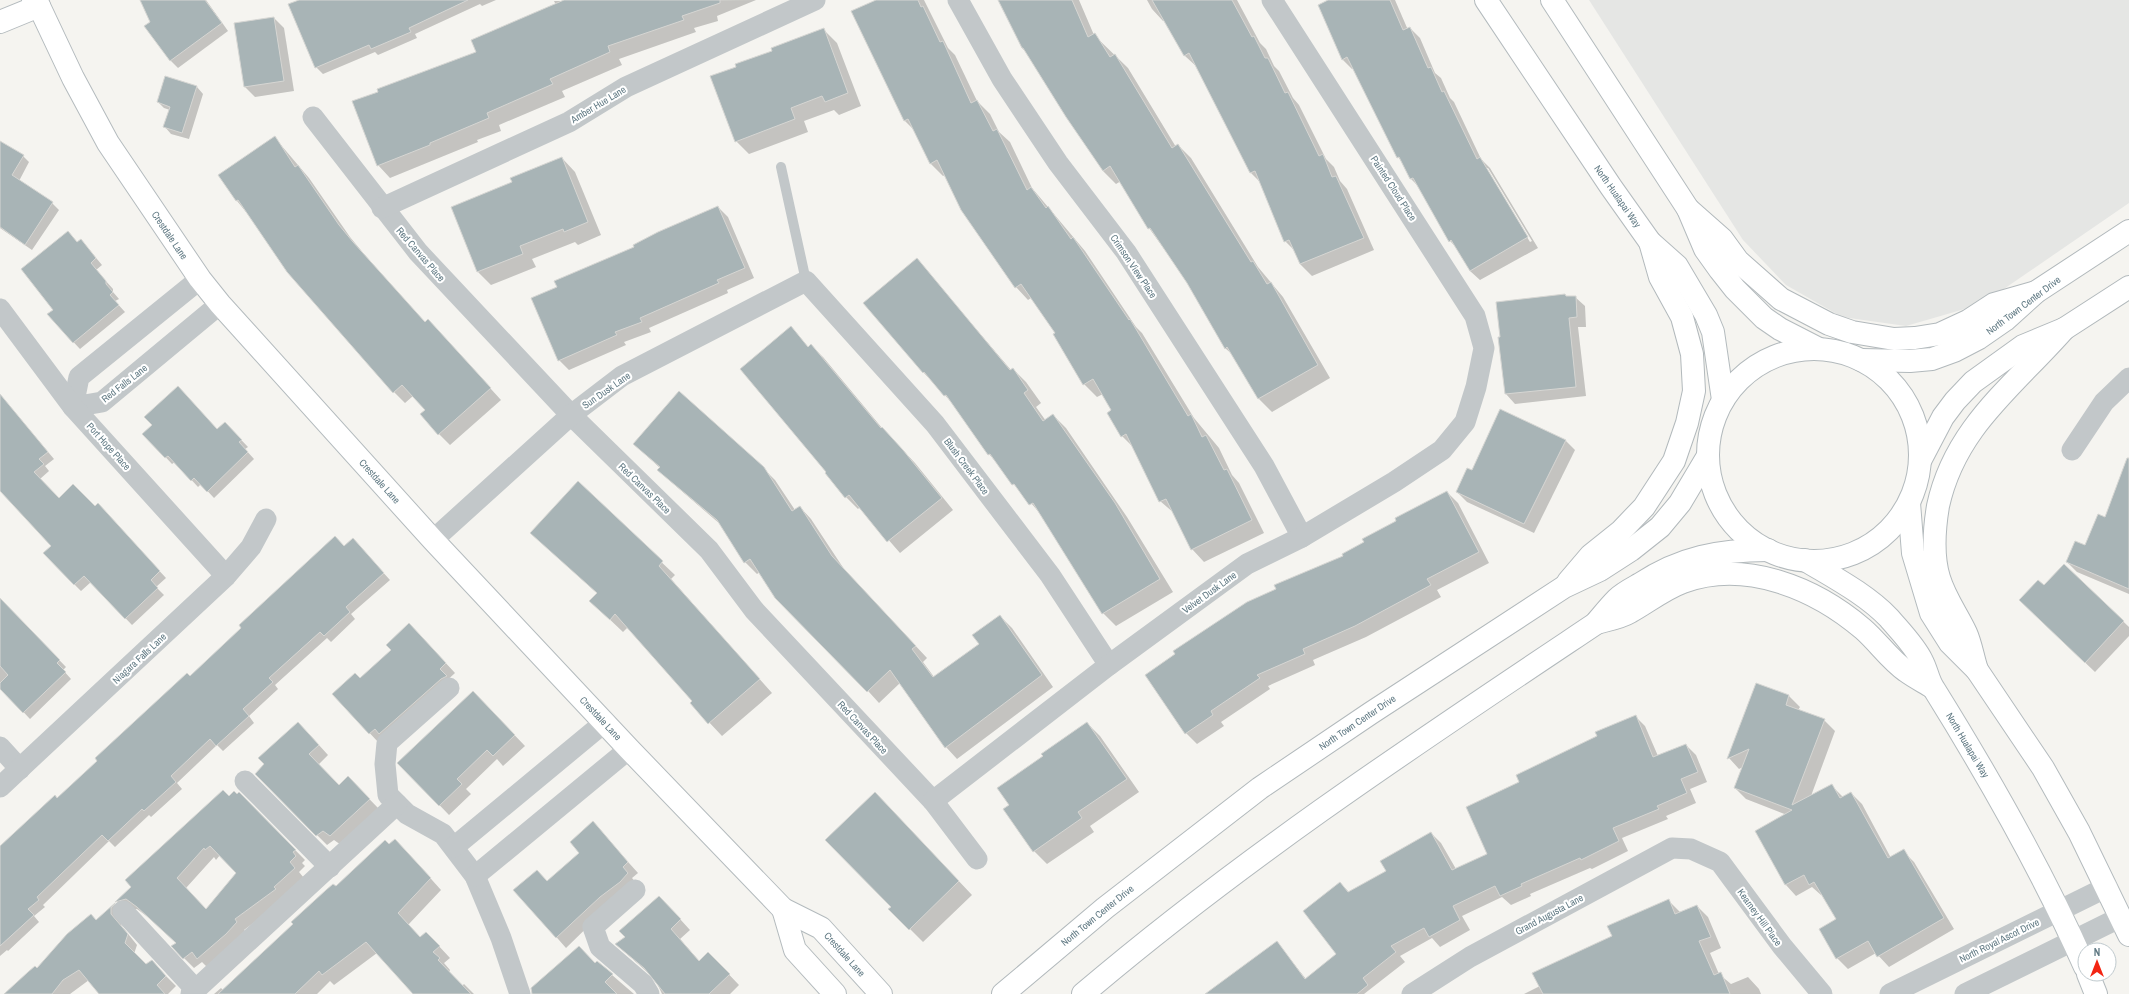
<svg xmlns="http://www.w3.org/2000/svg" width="2129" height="994" viewBox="0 0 2129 994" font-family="'Archivo Narrow',sans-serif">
  <rect width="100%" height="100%" fill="#f5f4f0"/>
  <polygon fill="#e5e6e4" points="1589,0 2129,0 2129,203 1982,304 1906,326 1842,317 1786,285 1743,240"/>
  <g fill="#0003" fill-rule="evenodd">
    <polygon points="141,0 206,0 228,31 178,68 170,60"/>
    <polygon points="301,0 496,0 482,6 480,4 415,34 417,38 378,55 375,52 323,74 316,67"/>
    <polygon points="756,0 717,16 718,21 694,28 696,32 619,59 622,65 562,91 565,97 499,125 501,131 477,140 478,142 390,178 378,165 379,92 477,52 556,5 554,1"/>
    <polygon points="878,0 924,0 948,48 955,55 977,101 990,114 999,132 1010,142 1032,188 1085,251 1136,327 1142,333 1194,418 1219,448 1232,475 1239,483 1264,533 1204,562 1192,549 1174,513 1160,501 1133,447 1122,436 1113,410 1103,394 1097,397 1084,384 1055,334 1056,333 1031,298 1028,300 1016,287 945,175 943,176 930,163 914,130 904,120"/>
    <polygon points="999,0 1079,0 1094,35 1128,68 1176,147 1178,145 1191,158 1258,267 1283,297 1330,378 1272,412 1259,399 1234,356 1225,348 1188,282 1149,228 1121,181 1116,184 1103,171 1028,54 1022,48"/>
    <polygon points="1147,0 1237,0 1260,43 1266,49 1274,66 1279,71 1293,98 1299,105 1326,159 1334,167 1340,181 1347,189 1374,250 1312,276 1300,264 1295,251 1285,241 1260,182 1251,173 1197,67 1185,56 1165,20 1163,21 1152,9"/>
    <path d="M1331 0H1395L1408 30 1410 28 1420 38 1435 73 1441 78 1450 98 1454 102 1481 159 1490 168 1538 248 1480 280 1470 271 1457 248 1450 241 1419 187 1411 179 1402 162 1398 157 1354 68 1352 69 1342 59ZM1486 168H1488L1532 241 1530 242Z"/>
    <polygon points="274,18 284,28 294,91 255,97 245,87 235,24"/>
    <polygon points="824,30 837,43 861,106 839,115 834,110 804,121 808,132 749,154 736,141 737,67"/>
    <polygon points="166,77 197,87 203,94 189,139 171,134 165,127 170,110 164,108 158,102"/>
    <polygon points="275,138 309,178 350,237 364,254 425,323 439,332 501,400 450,445 439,434 426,410 413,396 405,403 394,392 237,201 219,175"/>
    <polygon points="0,143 23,156 29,162 19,181 52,203 59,210 32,250 0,228"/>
    <polygon points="562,158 575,172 601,235 578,245 575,242 532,259 536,267 491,285 478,272 453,207 513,182"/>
    <polygon points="718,207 728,217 754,278 727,290 728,293 649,328 651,332 624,342 626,345 569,370 559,360 558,287"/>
    <polygon points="68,232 78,243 87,247 102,265 96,270 113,289 113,292 119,299 115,301 125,312 80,349 48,315 54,310"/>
    <polygon points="917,260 1011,370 1013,369 1026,382 1041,403 1036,407 1046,421 1053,415 1066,428 1127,517 1173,592 1116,626 1103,613 1043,517 989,454 955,406 924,373 865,303"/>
    <polygon points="1565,295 1567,297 1575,297 1585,306 1586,327 1578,327 1586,396 1515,404 1506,394 1499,338"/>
    <polygon points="791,328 809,348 811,346 823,357 882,428 915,463 953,510 900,553 860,507 858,509 846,497 826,473"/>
    <polygon points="0,395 54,459 45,466 49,471 40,479 59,499 104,511 166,578 156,587 164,595 132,625 91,582 81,591 75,585 45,553 52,546 0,490"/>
    <polygon points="225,423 248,447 245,449 254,459 214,498 201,484 198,487 175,462 172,464 144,434 218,430"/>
    <polygon points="1565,440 1575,450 1534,533 1467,502 1457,492 1472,471"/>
    <polygon points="634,444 763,468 775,480 795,510 800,507 811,519 844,569 927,658 923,662 934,677 980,645 1000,616 1012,628 1053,687 957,759 946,747 900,683 879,703 760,572 757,574 745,562 720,524 670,481 659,470 660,468"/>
    <polygon points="578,483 675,575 671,579 772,693 722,736 691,703 693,701 628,627 623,632 604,614 598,594 545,546"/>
    <polygon points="1447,492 1458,503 1489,563 1437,590 1441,597 1366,637 1313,660 1315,665 1268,686 1270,689 1221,722 1224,726 1197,744 1186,733 1345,556"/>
    <polygon points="2129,492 2129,594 2077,572 2067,562 2086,546 2106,518"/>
    <polygon points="359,546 390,580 351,614 355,619 331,642 327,638 275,685 278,689 249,716 254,723 223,751 217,745 177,783 182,789 151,817 149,815 115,847 109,841 43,905 45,907 34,916 39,922 8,951 7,950 0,956 0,848 57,799 190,677 344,547"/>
    <polygon points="2064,565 2129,627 2129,636 2095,672 2030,610 2044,587"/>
    <polygon points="0,599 66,667 63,670 71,679 30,719 0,687"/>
    <polygon points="419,634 455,673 379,743 333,694 360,679"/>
    <polygon points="1757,684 1789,696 1800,707 1798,710 1824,720 1835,731 1811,796 1831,785 1843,797 1851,793 1862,804 1891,858 1903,851 1914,862 1954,929 1889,967 1876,953 1848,969 1837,958 1820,929 1837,919 1823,894 1821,895 1812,887 1796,896 1786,885 1756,831 1787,815 1746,799 1735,788 1743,767 1739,769 1729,758"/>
    <polygon points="483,702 525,746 503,766 497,759 466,789 471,794 449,815 399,763"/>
    <polygon points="1635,716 1645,726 1658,756 1686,745 1696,755 1707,782 1690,789 1696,803 1666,816 1668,819 1622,838 1628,851 1592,869 1590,868 1530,894 1531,896 1511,905 1502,897 1462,916 1470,930 1440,947 1432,938 1400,956 1405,962 1364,994 1212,994 1277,943 1306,979 1337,954 1340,883 1349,892 1387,871 1431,833 1441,843 1456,869 1489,854 1520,783"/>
    <polygon points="1087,723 1100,736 1139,792 1090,826 1094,832 1047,864 1034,851 1010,805 1044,757"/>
    <polygon points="308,733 328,755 318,765 339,786 348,777 379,809 341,845 334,840 327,845 256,774"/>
    <path d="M239 793 305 860 302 863 305 866 299 872 304 878 285 899 244 930 246 932 208 968 202 962 194 968 184 958 177 943 148 917 137 909 126 911 117 902 229 798ZM220 855 237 873 206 910 186 888 214 857 216 860Z"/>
    <polygon points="888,806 972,895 923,942 890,909 892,907"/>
    <polygon points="593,823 638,873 632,878 637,884 609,906 566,948 515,890 548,882 580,854"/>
    <polygon points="389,845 406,851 441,890 408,925 421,938 437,944 450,958 444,963 450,970 449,972 462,986 464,984 474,994 414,994 377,953 334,985 330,981 317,994 214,994 221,988 223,990 336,887"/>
    <polygon points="1669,901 1681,913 1697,906 1708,917 1721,948 1710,953 1719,974 1731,984 1748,977 1759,989 1761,994 1524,994 1540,986"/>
    <polygon points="115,904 124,913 121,918 121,925 137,945 134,954 146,965 161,971 176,986 168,994 100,994 89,980 70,994 6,994 97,921"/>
    <polygon points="669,907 690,930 680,939 700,962 718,963 739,985 730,994 662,994 655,979 617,945"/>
    <polygon points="597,962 634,994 540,994 595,964"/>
  </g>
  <g fill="#a8b4b6" stroke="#d6d6d3" fill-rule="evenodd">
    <polygon points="140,0 205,0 222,23 170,61 144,26 150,22"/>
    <polygon points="299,0 468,0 409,28 411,32 371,49 369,45 315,68 288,4"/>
    <polygon points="564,0 720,0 720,3 682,16 684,20 608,46 610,52 550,79 553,84 487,113 489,118 430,143 430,145 377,166 352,101 378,92 377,89 476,52 471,40"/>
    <polygon points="876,0 918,0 921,7 923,6 940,42 943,41 971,103 977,100 993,131 997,129 1027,190 1031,187 1046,208 1048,206 1071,239 1073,237 1129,320 1130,319 1188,416 1191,414 1202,437 1206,435 1224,470 1227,469 1252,520 1191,550 1166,499 1159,502 1126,434 1121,437 1107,413 1111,410 1093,379 1083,385 1053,334 1055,333 1021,284 1015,288 961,210 937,160 930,164 908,119 904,121 851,11"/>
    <polygon points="998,0 1072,0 1088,37 1095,33 1110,57 1115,54 1172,148 1178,144 1251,262 1253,261 1267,284 1271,282 1318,365 1258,399 1227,347 1225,349 1187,283 1150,228 1148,229 1110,166 1103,171 1066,117 1023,48 1022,48"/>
    <polygon points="1152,0 1232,0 1252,37 1254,36 1265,58 1268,58 1285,93 1288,92 1319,156 1323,154 1332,177 1336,176 1364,238 1300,264 1289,240 1284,242 1255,171 1250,173 1189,53 1184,56"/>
    <polygon points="1328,0 1390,0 1403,30 1410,27 1428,68 1431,67 1442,92 1444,91 1477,159 1480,157 1528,237 1470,271 1451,240 1449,242 1413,178 1410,179 1399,157 1397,158 1347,57 1342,60 1318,5"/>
    <polygon points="274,17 284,81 244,87 234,23"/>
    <polygon points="824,28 848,93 825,102 822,96 791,108 795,119 735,142 710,76 736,67 735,64 772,51 771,48"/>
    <polygon points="165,76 197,86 182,133 163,127 170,107 157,102"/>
    <polygon points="275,136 295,167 298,165 339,225 353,242 425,322 428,319 491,388 438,435 420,414 425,410 402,385 393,393 287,272 238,200 236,201 218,175"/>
    <polygon points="0,141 24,155 12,175 53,202 25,245 0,227"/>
    <polygon points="562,157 588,222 564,232 563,229 520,246 523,254 477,272 451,207 512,182 510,178"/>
    <polygon points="718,206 745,268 717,280 719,283 640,318 642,322 615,332 617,335 558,361 531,298 557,287 554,281 634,247 633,245 658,232"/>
    <polygon points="68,231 77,242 81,239 96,258 91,263 106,281 106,284 113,292 110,295 119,305 73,343 47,314 53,310 21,269"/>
    <polygon points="917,258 1010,370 1013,368 1028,390 1024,393 1043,421 1053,414 1115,503 1160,579 1102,614 1033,503 1029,505 1014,484 1012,485 990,454 988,455 946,395 944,396 924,372 923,373 863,303"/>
    <polygon points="1565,294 1566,296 1576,296 1577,317 1569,318 1576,387 1505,394 1498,337 1500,337 1496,302"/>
    <polygon points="791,326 808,347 811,344 881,428 882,427 903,450 942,498 887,542 849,495 845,498 825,473 826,472 740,369"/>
    <polygon points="178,386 217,429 225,422 242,440 239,442 248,452 207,492 194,478 191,481 168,456 165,458 142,434 152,425 144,417"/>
    <polygon points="679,391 764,467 792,511 800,506 832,556 916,646 912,649 933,677 979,644 972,635 1000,615 1042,675 945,748 890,670 867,692 775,598 750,559 744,563 717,520 657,470 660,467 633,444"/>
    <polygon points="0,394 48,452 39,459 44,464 34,472 59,498 73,484 95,506 98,503 160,571 151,580 158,588 125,619 84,576 74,585 43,553 51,546 0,491"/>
    <polygon points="1500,409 1566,440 1524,524 1456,492 1467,468 1472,470"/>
    <polygon points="2127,458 2129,458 2129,589 2066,562 2075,541 2085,545 2098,514 2105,517"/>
    <polygon points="578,481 663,561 659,566 760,679 708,724 690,703 692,701 615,614 610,620 589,601 597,593 530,533"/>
    <polygon points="1447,491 1479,552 1427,579 1431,585 1355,626 1303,649 1305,654 1257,675 1260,678 1211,711 1213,715 1185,734 1145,675 1175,654 1173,651 1247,602 1276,589 1274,585 1343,556 1342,554 1364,542 1362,539 1396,521 1395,518"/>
    <polygon points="335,536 344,546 353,538 384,573 346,607 350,612 324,636 320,632 269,678 273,682 243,709 249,716 216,746 210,739 171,776 176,782 144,811 142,809 108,841 102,835 37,897 39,900 28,909 34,915 0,946 0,846 55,795 57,798 97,761 95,758 187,673 190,676 241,628 239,625"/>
    <polygon points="2064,564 2124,621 2085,663 2019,600 2038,580 2044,585"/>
    <polygon points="0,598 60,660 57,663 66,672 23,713 0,689 0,683 8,675 0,666"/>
    <polygon points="409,623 446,663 440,669 447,676 441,679 379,734 375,729 369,734 332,694 355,673 360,678 391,650 386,645"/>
    <polygon points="1756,683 1789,695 1786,705 1825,719 1792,805 1832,784 1840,798 1851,792 1888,858 1904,849 1944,918 1877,957 1868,941 1836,959 1819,929 1836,919 1814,882 1809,885 1804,875 1785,885 1755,831 1792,810 1734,788 1749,749 1727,759"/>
    <polygon points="473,691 515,735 493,756 487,750 457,779 462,784 439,806 397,763"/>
    <polygon points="1636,715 1653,757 1686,744 1698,772 1681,779 1687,793 1657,806 1659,809 1613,828 1619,841 1581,860 1580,858 1521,884 1522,886 1500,896 1495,886 1453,906 1460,920 1429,937 1424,928 1391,946 1396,952 1363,978 1368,985 1357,994 1205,994 1277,941 1305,979 1336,954 1303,911 1340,882 1348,892 1386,871 1380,861 1431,832 1452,870 1487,854 1466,807 1519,782 1516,775 1597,736 1595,732"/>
    <polygon points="298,722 319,745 309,754 339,785 348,776 370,799 330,836 323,831 316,836 255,774 264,764 258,758"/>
    <polygon points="1087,722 1127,779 1078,812 1082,818 1033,852 1003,809 1009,805 997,788 1043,756 1041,754"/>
    <path d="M223 790 229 796 234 791 237 794 239 792 296 850 293 852 296 856 290 862 295 868 274 887 276 889 235 919 237 922 226 934 197 959 192 952 183 959 171 946 176 943 137 907 126 899 115 902 131 887 125 880ZM210 846 236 873 206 909 177 878 204 848 205 850Z"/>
    <polygon points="875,792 959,881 909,930 888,909 891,907 825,840"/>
    <polygon points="593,821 628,862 623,867 628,873 620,882 600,897 556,938 513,890 537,870 547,881 579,853 570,842"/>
    <polygon points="395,839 431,878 398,913 420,937 426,932 440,946 433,952 440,958 438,960 471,994 413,994 366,942 322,975 319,971 295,994 218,994 293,924 291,922 326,890 333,884 336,886 385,840 389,844"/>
    <polygon points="659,896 681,919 671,929 699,961 708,952 730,974 709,994 665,994 644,968 615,944 625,937 619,931"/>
    <polygon points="1669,899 1675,914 1697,905 1711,937 1699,941 1714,975 1721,972 1730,994 1543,994 1532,973 1612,936 1607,926"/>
    <polygon points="115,903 111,908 111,914 128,934 125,943 146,964 152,960 166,976 157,985 165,994 99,994 79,970 63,980 52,994 4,994 28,972 35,966 37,968 67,934 91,914 96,920"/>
    <polygon points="579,946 595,963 597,961 613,974 605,982 617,994 532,994 531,988"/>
  </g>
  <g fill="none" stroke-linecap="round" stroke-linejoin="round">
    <defs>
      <g id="secondary">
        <polyline points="33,0 39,6 73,78 108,143 200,279 220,304 433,540 629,749 783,909 821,928 881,994"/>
        <polyline points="1486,0 1611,187 1650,242 1677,266 1706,315 1713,332 1723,400"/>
        <polyline points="1552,0 1688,209 1705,249 1720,270 1735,289 1764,318 1780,329 1819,349"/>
        <polyline points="0,22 39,6"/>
        <polyline points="1909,503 1913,553 1931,613 1950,643 1977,670 2043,768 2079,832 2129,935"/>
        <path d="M1805 560C1833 577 1866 594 1889 618 1900 631 1915 646 1922 661 1927 670 1928 681 1934 689 1990 779 2042 870 2085 967"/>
        <polyline points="783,909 795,950 835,994"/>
        <polyline points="2088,974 2096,994"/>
      </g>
      <g id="primary">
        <polyline points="1688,209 1722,239 1738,261 1781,299 1829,324 1852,332 1894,339 1915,338 1940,334 1968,321 1994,304 2036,292"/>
        <circle cx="1814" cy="455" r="106"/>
        <polyline points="1861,360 1910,361 1932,359 1954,351 1979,338 2005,320 2036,292 2129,231"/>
        <polyline points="1921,459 1943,417 1955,401 1973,382 2023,346 2064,329 2129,287"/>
        <polyline points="1568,582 1591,555 1621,531 1644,507 1674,461 1687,423 1694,391 1692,354 1682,317 1660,277 1650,242"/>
        <path d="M1596 623C1607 620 1620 618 1630 612 1648 602 1664 589 1683 582 1745 559 1815 588 1863 629 1878 642 1890 660 1906 671 1914 677 1924 682 1932 687"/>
        <path d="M1977 670C1973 658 1971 644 1966 633 1957 614 1945 598 1939 578 1932 555 1934 530 1938 506 1955 427 2014 386 2064 329"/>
        <polyline points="1003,994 1105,908 1260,788 1371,713 1564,587 1600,570 1631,550 1660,527 1680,503 1708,456"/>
        <path d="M1083 994C1244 857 1420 741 1595 624 1602 616 1609 607 1617 599 1623 593 1633 588 1640 584 1681 557 1719 550 1768 550"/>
      </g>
    </defs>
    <use href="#secondary" stroke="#b4bbbe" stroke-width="24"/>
    <use href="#primary" stroke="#b2b9bc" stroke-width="24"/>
    <polyline stroke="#c2c7c9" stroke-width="10" points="781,167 806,281"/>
    <g stroke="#c2c7c9" stroke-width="21">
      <polyline points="958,0 1002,79 1058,163 1126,252 1264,466 1302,537"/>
      <polyline points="313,117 418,252 571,415 709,550 754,610 933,801 977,859"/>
      <polyline points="382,208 569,122 626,87 815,0"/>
      <polyline points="200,279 79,377 73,407 102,402 220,304"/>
      <polyline points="0,309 73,407 226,576"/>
      <polyline points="2072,450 2104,402 2129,378"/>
      <polyline points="433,540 571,415 622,376 806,281 935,424 1050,575 1109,665"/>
      <polyline points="449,688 387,743 385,764 388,795 407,814 443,834 475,876 501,938 520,994"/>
      <polyline points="0,747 20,769"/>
      <polyline points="245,781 330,867"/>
      <polyline points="0,787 226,576 251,547 266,519"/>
      <polyline points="933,801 1109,665 1247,564 1302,537 1394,482 1442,450 1465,422 1476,387 1484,348 1475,316 1272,0"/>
      <polyline points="454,847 605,722"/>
      <polyline points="475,876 629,749"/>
      <polyline points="635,890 593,927 600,947 643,984 649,994"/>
      <polyline points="123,911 196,990"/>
      <polyline points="191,994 397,804"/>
      <polyline points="1412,994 1470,957 1672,848 1691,849 1720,862 1782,946 1822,994"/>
      <polyline points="1890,994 2107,887"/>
      <polyline points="1965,994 2121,917"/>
    </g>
    <use href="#secondary" stroke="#fff" stroke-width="22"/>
    <use href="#primary" stroke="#fff" stroke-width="22"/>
  </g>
  <g text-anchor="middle" stroke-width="4" stroke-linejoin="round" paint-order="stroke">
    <g font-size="10" fill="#617a84" stroke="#fff">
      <text transform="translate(598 104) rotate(-31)" y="4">Amber Hue Lane</text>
      <text transform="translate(1394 188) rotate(57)" y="4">Painted Cloud Place</text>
      <text transform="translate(1618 196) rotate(55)" y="4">North Hualapai Way</text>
      <text transform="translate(170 235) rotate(56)" y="4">Crestdale Lane</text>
      <text transform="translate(421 254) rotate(49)" y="4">Red Canvas Place</text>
      <text transform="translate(1134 266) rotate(56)" y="4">Crimson View Place</text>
      <text transform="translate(2023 305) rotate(-37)" y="4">North Town Center Drive</text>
      <text transform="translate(124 383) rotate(-38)" y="4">Red Falls Lane</text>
      <text transform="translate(606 390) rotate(-35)" y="4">Sun Dusk Lane</text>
      <text transform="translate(109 446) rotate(48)" y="4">Port Hope Place</text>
      <text transform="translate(967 466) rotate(53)" y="4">Blush Creek Place</text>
      <text transform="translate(380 481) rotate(48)" y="4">Crestdale Lane</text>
      <text transform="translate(645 488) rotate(44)" y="4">Red Canvas Place</text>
      <text transform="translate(1209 592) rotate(-36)" y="4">Velvet Dusk Lane</text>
      <text transform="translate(139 658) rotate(-43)" y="4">Niagara Falls Lane</text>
      <text transform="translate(601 718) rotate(47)" y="4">Crestdale Lane</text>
      <text transform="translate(1357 722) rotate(-34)" y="4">North Town Center Drive</text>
      <text transform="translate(863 727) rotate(47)" y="4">Red Canvas Place</text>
      <text transform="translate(1968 745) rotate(59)" y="4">North Hualapai Way</text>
      <text transform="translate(1549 914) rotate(-28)" y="4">Grand Augusta Lane</text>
      <text transform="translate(1097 915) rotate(-39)" y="4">North Town Center Drive</text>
      <text transform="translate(1760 917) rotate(54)" y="4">Kearney Hill Place</text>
      <text transform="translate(1999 940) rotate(-26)" y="4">North Royal Ascot Drive</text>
      <text transform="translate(845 954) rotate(48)" y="4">Crestdale Lane</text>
    </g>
  </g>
  <g transform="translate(2097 962)"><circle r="19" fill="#ffffff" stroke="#c0cace"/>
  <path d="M0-3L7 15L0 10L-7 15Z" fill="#f32513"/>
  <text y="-6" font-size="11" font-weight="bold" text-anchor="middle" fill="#617a84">N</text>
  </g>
</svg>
